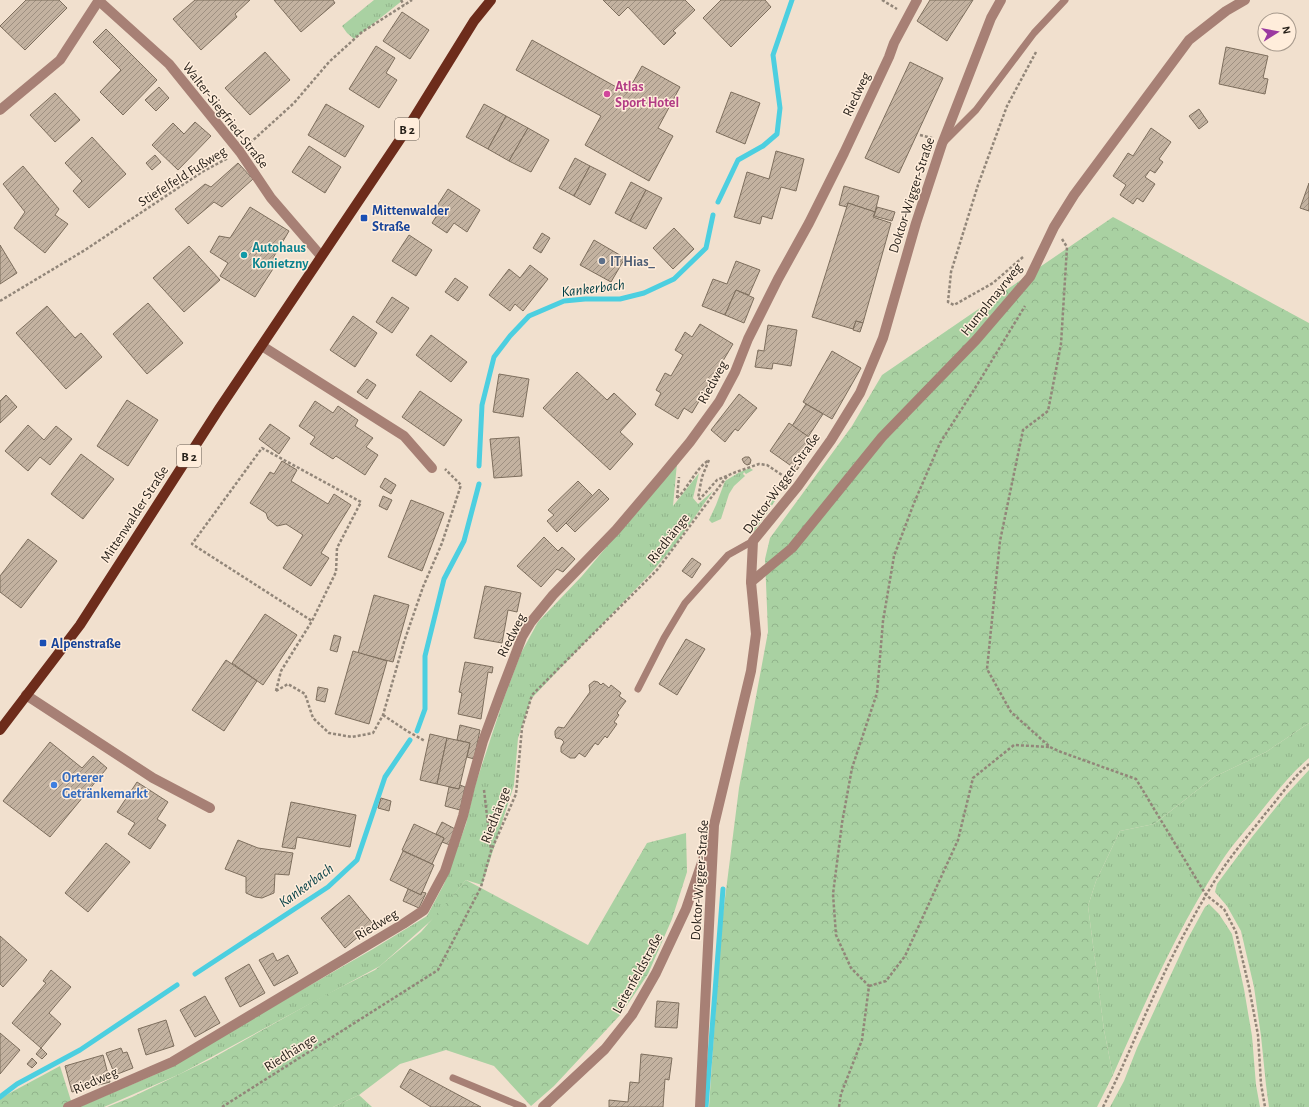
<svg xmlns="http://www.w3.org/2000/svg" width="1309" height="1107" viewBox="0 0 1309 1107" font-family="'Alegreya Sans',sans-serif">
  <defs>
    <pattern id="grass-tufts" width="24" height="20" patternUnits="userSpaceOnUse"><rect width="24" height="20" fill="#a9d1a2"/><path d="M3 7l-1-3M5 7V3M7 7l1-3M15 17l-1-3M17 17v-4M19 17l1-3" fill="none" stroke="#91b38b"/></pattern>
    <pattern id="forest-crowns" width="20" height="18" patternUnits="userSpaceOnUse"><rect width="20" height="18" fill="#a9d1a2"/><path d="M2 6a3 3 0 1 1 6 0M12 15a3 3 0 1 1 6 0" fill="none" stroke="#91b38b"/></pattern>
    <pattern id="building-hatch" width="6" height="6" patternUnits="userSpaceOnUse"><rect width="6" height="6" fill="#c3b2a0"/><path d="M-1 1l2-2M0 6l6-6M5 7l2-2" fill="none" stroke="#9e9081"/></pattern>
  </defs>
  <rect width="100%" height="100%" fill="#f1e0ce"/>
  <g fill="url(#grass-tufts)">
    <polygon points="374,0 403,0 354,39 347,33 342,26"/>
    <polygon points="677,463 673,506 699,473 693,498 698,504 713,491 675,545 651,573 531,699 518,738 514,785 482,885 466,880 435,917 380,966 180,1074 104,1107 79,1107 154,1075 373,949 427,916 444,884 466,824 475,786 504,698 521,653 538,622 582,576"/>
    <polygon points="750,468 753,470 746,474 744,472 743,474 745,476 734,486 729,494 721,519 712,523 709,520 716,505 725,481 740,472"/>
    <polygon points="772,493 779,495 754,532 749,528"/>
    <path d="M1309 723V758C1290 774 1274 795 1258 815 1246 830 1232 845 1221 862 1177 929 1145 1003 1113 1075L1104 1030 1088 906 1096 881 1120 831 1154 824 1214 777 1266 752Z"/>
    <polygon points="1309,770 1309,1107 1269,1107 1266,1085 1261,1036 1254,987 1241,931 1227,906 1215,892 1217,884 1252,837 1286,795"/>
    <polygon points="1209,904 1219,914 1232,934 1244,989 1252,1036 1256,1085 1260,1107 1110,1107 1124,1081 1137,1048 1186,942 1205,907"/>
    <polygon points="359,1095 372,1107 333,1107"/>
  </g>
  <g fill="url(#forest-crowns)">
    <polygon points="1113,217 1309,323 1309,723 1266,752 1214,777 1154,824 1120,831 1096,881 1088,906 1104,1030 1113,1075 1097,1107 709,1107 721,930 739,788 768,632 765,559 770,538 852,426 882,375"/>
    <polygon points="686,833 687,872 672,919 648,974 621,1014 554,1086 531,1106 494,1066 446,1050 400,1064 359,1095 333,1107 107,1107 132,1097 211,1059 325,995 375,970 421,932 466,880 588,945 647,843"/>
    <polygon points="60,1066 73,1107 0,1107 0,1099 8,1094"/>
  </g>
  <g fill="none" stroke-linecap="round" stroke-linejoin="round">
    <g stroke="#4ccfe0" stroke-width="5">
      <polyline points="718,202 738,160 763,146 777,134 780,108 773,55 792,0"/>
      <polyline points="479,466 482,405 494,357 510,336 529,316 564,301 585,299 620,299 644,293 674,279 706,248 713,215"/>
      <polyline points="417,731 425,709 425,656 444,579 464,541 479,484"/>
      <polyline points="195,974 328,887 357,860 385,777 410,740"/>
      <polyline points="0,1097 17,1084 80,1050 177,985"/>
      <polyline points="706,1107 723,889"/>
    </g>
  </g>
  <g fill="url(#building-hatch)" stroke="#7d6e5d">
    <polygon points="26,0 59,0 67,8 25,50 0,26"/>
    <polygon points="195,0 250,0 235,14 237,17 201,50 173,19"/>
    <polygon points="274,0 333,0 335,3 301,32"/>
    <polygon points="603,0 685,0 695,10 673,31 676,33 664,45 628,7 619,16"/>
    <polygon points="721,0 765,0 771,7 731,47 703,18"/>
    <polygon points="930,0 973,0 947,41 917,21"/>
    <polygon points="402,12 429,30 410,59 383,41"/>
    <polygon points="106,29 157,80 123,115 100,92 121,70 93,42"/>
    <polygon points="532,40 627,93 642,66 680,87 658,128 673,136 649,181 585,145 601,116 516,70"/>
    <polygon points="376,46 395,58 386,73 397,80 379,108 349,89"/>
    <polygon points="1226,47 1268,56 1263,78 1268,79 1265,94 1219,84"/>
    <polygon points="265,52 290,80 250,115 225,88"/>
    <polygon points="910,62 943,78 899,173 865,158"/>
    <polygon points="159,87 169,98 156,111 145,100"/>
    <polygon points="731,92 760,103 745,144 716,132"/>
    <polygon points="55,93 80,120 55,142 30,115"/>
    <polygon points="326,104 364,126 345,157 308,135"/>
    <polygon points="484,104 506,116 488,149 466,137"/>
    <polygon points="1199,109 1208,122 1199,129 1189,116"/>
    <polygon points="506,116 528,128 509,161 488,149"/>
    <polygon points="195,122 211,136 178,170 152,145 173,123 184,134"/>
    <polygon points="528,128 549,140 531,172 509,161"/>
    <polygon points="1151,128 1171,142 1159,159 1163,162 1155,173 1150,170 1145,177 1155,184 1143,202 1137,198 1133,204 1120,195 1126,185 1113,176 1128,153 1133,156"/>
    <polygon points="92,137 126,174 89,208 73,191 82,181 65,163"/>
    <polygon points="309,146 341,167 325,193 292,172"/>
    <polygon points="776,151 804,159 796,191 781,187 772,219 762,216 760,224 734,217 747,172 769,179"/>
    <polygon points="155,155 161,162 152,170 146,163"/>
    <polygon points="575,158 590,166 574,196 559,188"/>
    <polygon points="238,163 253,179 222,207 214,202 188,224 175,209 205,184 211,187"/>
    <polygon points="23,166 59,209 55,215 68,224 45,253 14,228 25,212 3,184"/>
    <polygon points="590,166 606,174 590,205 574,196"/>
    <polygon points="631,182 646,190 630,221 615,213"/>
    <polygon points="1309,183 1309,211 1300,208"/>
    <polygon points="844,186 879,196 875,212 848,203 847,207 839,205"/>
    <polygon points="448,189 480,210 467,232 454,223 447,233 432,223 439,212 435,209"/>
    <polygon points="646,190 662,198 646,229 630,221"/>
    <polygon points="848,203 875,212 873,217 891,223 863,323 856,321 853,329 812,317"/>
    <polygon points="250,207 289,231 273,258 278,261 255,297 220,276 228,263 210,252 219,236 230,238"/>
    <polygon points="877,207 895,212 892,221 874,216"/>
    <polygon points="674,228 694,249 673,269 653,248"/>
    <polygon points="542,233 550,238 541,253 533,248"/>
    <polygon points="409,235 432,250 416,276 392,261"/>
    <polygon points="594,240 625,258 611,282 580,265"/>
    <polygon points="0,245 17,273 0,284"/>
    <polygon points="189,246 220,280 184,312 153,278"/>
    <polygon points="736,261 760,270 749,295 736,290 725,315 702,306 713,279 727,284"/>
    <polygon points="530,265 548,279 523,311 515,304 510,311 489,295 509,269 520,278"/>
    <polygon points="455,278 468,287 458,301 445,292"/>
    <polygon points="736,290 754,298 744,323 725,315"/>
    <polygon points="392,297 409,308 392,333 376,322"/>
    <polygon points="148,303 183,343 147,374 113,334"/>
    <polygon points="47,306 75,338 81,333 102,357 66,389 16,333"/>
    <polygon points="353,316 377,333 355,367 330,350"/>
    <polygon points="856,321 863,323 860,332 853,330"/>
    <polygon points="700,324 733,344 692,413 684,408 678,419 655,405 661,393 656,390 665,373 671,376 683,355 675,350 685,332 692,337"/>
    <polygon points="768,325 797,330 791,366 773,363 772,369 755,367 758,350 764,351"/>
    <polygon points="431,335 467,362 451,382 416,355"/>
    <polygon points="832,351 861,368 832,419 803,402"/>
    <polygon points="577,372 607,400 614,393 636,414 620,432 633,444 610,470 543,408"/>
    <polygon points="499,374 529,379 523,417 493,412"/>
    <polygon points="367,379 376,385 367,399 357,392"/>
    <polygon points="420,391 462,420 444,446 402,417"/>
    <polygon points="739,394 757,408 738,431 735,429 725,442 711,430"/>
    <polygon points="6,395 17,407 0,423 0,401"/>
    <polygon points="127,400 158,420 128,466 97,446"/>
    <polygon points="315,401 333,413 338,406 358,420 355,426 373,438 366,447 378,455 365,475 336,456 333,459 310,444 315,437 299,426"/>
    <polygon points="806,404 823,414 808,437 792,426"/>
    <polygon points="789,423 816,442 797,470 770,451"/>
    <polygon points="270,424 290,438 279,454 259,439"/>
    <polygon points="28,425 44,440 56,426 72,439 50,465 40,457 28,471 5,451"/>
    <polygon points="519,437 522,476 494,478 490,439"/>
    <polygon points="81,454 114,479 83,519 51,494"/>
    <polygon points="745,457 749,457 751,460 750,464 747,465 744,463 742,459"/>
    <polygon points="282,461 297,470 291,481 328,504 334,494 351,505 321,553 329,558 311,586 283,568 303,535 286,524 277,526 268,519 266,513 250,503 270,472 274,474"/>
    <polygon points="385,478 396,485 391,494 380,487"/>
    <polygon points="578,481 593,496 557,532 547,521 554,515 548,510"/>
    <polygon points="599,489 609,499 575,532 566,523"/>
    <polygon points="383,496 392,500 387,510 379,506"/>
    <polygon points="411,500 444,513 422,571 388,557"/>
    <polygon points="544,537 558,551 562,547 575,559 563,572 557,569 541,587 517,566"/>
    <polygon points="28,539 57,561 21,608 0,592 0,576"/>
    <polygon points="692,558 701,564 692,578 682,571"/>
    <polygon points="485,586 521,593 517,612 508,610 502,643 474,638"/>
    <polygon points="374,595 409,605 393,662 358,653"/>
    <polygon points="265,614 297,635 263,685 232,663"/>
    <polygon points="334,635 341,637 337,652 330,650"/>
    <polygon points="686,639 705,649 677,695 659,684"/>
    <polygon points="353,651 387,661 369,724 335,714"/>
    <polygon points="226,660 257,681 224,731 192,710"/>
    <polygon points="465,662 493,667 492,673 488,672 481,719 458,714 462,693 459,692"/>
    <polygon points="594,681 598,682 601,685 603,683 609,688 611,685 621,693 619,696 626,701 617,713 619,715 614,722 617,724 607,738 605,736 598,745 595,743 585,757 579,753 575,758 570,758 561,752 561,747 564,742 561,739 556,738 555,735 555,731 558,727 564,728 590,692 589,685"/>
    <polygon points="318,687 328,689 325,702 316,700"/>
    <polygon points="460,725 480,730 474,759 467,757 470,743 457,740"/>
    <polygon points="430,734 447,738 437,784 420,780"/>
    <polygon points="447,738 470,743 459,789 437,784"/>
    <polygon points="50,742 82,768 93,756 107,768 50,837 3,801"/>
    <polygon points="137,782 168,802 157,819 166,825 150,849 128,834 135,823 117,812"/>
    <polygon points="460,785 465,787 460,810 445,806 449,787 459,789"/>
    <polygon points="381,798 391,801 389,811 378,808"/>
    <polygon points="291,802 356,815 350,847 297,837 295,849 282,847"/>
    <polygon points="442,822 457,830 450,845 442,842 444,838 436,834"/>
    <polygon points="414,824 444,838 432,864 402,850"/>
    <polygon points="238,840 258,848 293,853 289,875 275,874 274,893 262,898 255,897 246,893 246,877 225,869"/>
    <polygon points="106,843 130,862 88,912 65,893"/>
    <polygon points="403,851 434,865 421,895 390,880"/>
    <polygon points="408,889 421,895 422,892 426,893 419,908 403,901"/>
    <polygon points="349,895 373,924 345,948 321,918"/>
    <polygon points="0,936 27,960 3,987 0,984"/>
    <polygon points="273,953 277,961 288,955 298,973 274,986 259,960"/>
    <polygon points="249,964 265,993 240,1007 225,978"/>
    <polygon points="51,970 71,987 49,1013 61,1024 41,1048 12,1023 46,983 43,981"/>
    <polygon points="205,996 220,1023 195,1037 180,1010"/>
    <polygon points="657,1001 679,1003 677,1028 655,1027"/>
    <polygon points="166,1020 174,1046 146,1055 138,1029"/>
    <polygon points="0,1033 20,1050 0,1074"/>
    <polygon points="41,1048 47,1054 42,1059 36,1054"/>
    <polygon points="121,1048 123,1053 127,1052 133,1068 115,1075 106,1053"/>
    <polygon points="641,1054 672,1058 669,1080 665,1079 663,1107 609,1107 609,1100 628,1102 630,1082 639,1083"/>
    <polygon points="103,1055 110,1082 72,1092 65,1066"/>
    <polygon points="32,1058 37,1063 32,1068 27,1064"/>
    <polygon points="410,1069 481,1107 431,1107 400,1087"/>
  </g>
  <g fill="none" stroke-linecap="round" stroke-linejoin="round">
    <g stroke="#928679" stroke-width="2.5" stroke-dasharray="3 2" stroke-linecap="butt">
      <polyline points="401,0 404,5"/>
      <polyline points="882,0 897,9"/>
      <polyline points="920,135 932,138"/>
      <polyline points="250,143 294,103 329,62 362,32 412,0"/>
      <polyline points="1062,239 1067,247 1061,344 1048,411 1023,430 1000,541 987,669 1011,712 1050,747 1061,752 1136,779 1206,895 1224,909 1236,932 1249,987 1258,1035 1261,1084 1265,1107"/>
      <polyline points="1023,257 993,283 954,305 948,302 951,272 978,185 1007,106 1036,52"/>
      <polyline points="0,301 85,250 202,172 228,158"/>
      <path d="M677 498C689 487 695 469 709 460L702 477 698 498 700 499 717 480 736 472 759 464 767 465 788 479"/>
      <polyline points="677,498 679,477"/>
      <polyline points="276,691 281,671 312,621 336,572 337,548 361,502 262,448 192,544 312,621"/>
      <polyline points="276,691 288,684 305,694 313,718 329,733 352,737 373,733 383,715 404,642 423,587 442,543 461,485 445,469"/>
      <polyline points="383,715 407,731 425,741"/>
      <polyline points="484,790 491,850"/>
      <polyline points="869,986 886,981 905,956 958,840 973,778 1014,745 1050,747"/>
      <polyline points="222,1107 438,970 481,887 491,851 516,794 522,728 532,695 657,570 728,475"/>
      <polyline points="839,1107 841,1094 862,1040 869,986 851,968 836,935 833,894 842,823 852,768 877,693 883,621 894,556 914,503 940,443 977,385 1025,306"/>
      <path d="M1103 1107C1131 1052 1152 994 1181 940 1195 914 1209 888 1226 864 1238 847 1252 831 1265 814 1279 798 1292 778 1309 764"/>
    </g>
    <g stroke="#a78075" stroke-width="7">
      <polyline points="945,141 976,110 1034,33 1065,0"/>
      <polyline points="638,689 664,638 685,603 728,555 753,541"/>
      <polyline points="453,1078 523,1107"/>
    </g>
    <g stroke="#a78075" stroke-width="10">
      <polyline points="98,0 169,64 240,152 271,198 321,256"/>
      <polyline points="0,110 60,60 99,0"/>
      <polyline points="262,346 404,436 432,468"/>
      <polyline points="751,582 792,548 882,437 976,340 1030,277 1054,227 1074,195 1189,40 1226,11 1245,0"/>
      <polyline points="26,695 153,778 210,808"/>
      <polyline points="68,1107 172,1062 403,924 424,910 445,871 463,816 470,787 483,741 501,692 522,637 531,622 553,595 616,530 661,477 690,442 719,402 735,372 748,339 778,279 809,223 844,153 889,57 894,43 917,0"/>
      <polyline points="543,1107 605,1049 632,1015 656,973 686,909 711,836"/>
      <polyline points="700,1107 714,825 751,671 756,634 751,582 753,541 798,486 831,440 860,393 883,338 916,223 942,144 991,18 1001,0"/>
    </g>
    <polyline stroke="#6d2c1b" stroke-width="10" points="0,730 80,625 219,409 409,126 474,21 491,0"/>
  </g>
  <circle fill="#d1479c" stroke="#ffeddb" stroke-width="1.5" cx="607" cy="94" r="4"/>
  <g fill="#1a4fb4" stroke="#ffeddb" stroke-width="1.5">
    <rect x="360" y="214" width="8" height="8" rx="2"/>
    <rect x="39" y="639" width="8" height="8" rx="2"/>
  </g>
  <circle fill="#0f9aa8" stroke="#ffeddb" stroke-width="1.5" cx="244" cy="255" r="4"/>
  <circle fill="#5c6f8a" stroke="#ffeddb" stroke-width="1.5" cx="602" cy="261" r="4"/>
  <circle fill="#3f7fe0" stroke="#ffeddb" stroke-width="1.5" cx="54" cy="785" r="4"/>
  <g text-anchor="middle" stroke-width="3" stroke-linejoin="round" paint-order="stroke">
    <g fill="#ffeddb" stroke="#665c52" stroke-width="1">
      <rect x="395" y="118" width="24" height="22" rx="3"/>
      <rect x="177" y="445" width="24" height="22" rx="3"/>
    </g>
    <g font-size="13" font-weight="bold" fill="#241e17">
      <text x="407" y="134">B 2</text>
      <text x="189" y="461">B 2</text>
    </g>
    <g font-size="14" font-weight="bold" fill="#b23c85" stroke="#ffeddb" text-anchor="start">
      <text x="615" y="91">Atlas<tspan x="615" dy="16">Sport Hotel</tspan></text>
    </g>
    <g font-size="14" fill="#241e17" stroke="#ffeddb">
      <text transform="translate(856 94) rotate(-65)" y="5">Riedweg</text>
      <text transform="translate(226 115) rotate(52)" y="5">Walter-Siegfried-Straße</text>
      <text transform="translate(182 176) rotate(-32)" y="5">Stiefelfeld Fußweg</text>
      <text transform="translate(911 195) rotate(-72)" y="5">Doktor-Wigger-Straße</text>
      <text transform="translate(991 299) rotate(-51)" y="5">Humplmayrweg</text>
      <text transform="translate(712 382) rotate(-61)" y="5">Riedweg</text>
      <text transform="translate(781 483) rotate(-54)" y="5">Doktor-Wigger-Straße</text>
      <text transform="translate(134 514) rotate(-57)" y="5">Mittenwalder Straße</text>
      <text transform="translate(668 538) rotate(-52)" y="5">Riedhänge</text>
      <text transform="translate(511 635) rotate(-63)" y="5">Riedweg</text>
      <text transform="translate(495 815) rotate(-69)" y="5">Riedhänge</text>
      <text transform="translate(699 880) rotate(-86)" y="5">Doktor-Wigger-Straße</text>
      <text transform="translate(376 924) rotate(-31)" y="5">Riedweg</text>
      <text transform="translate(637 973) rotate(-61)" y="5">Leitenfeldstraße</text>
      <text transform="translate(290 1052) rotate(-32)" y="5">Riedhänge</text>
      <text transform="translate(95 1080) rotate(-24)" y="5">Riedweg</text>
    </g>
    <g font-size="14" font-weight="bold" fill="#164399" stroke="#ffeddb" text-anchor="start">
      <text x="372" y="215">Mittenwalder<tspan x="372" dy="16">Straße</tspan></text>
      <text x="51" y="648">Alpenstraße</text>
    </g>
    <g font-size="14" font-weight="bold" fill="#0d838f" stroke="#ffeddb" text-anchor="start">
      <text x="252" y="252">Autohaus<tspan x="252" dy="16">Konietzny</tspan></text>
    </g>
    <g font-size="14" font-weight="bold" fill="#4e5e75" stroke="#ffeddb" text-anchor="start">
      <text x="610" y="266">IT Hias_</text>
    </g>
    <g font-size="14" font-weight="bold" fill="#366cbe" stroke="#ffeddb" text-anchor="start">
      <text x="62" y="782">Orterer<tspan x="62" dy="16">Getränkemarkt</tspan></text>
    </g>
    <g font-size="15" font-style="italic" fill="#003d44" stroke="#ffeddb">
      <text transform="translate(593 288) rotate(-7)" y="5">Kankerbach</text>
      <text transform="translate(306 885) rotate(-36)" y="5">Kankerbach</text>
    </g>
  </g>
  <g transform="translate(1277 32) rotate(79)"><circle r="19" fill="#ffeddb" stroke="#a79a8d"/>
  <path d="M0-3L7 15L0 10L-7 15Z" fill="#9b39a0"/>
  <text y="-6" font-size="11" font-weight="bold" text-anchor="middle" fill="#241e17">N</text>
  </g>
</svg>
